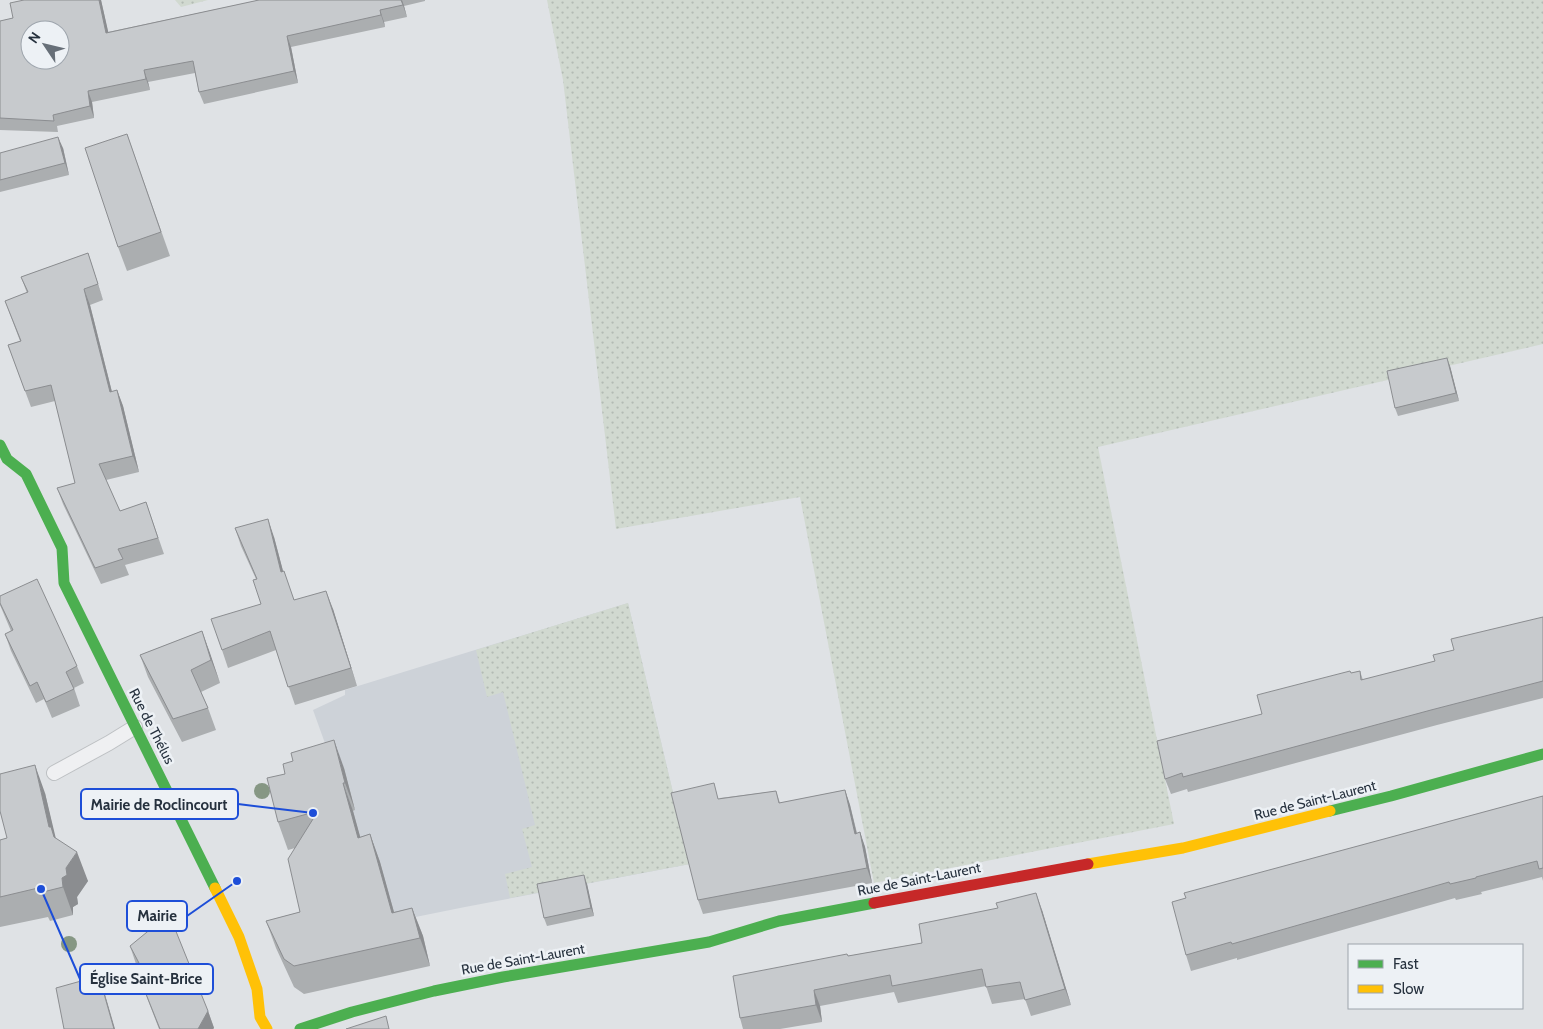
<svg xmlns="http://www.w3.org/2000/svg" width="1543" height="1029" viewBox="0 0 1543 1029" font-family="Cabin,sans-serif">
  <defs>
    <pattern id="grass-dots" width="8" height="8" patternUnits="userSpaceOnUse" patternTransform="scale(1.25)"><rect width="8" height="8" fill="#d1d9d0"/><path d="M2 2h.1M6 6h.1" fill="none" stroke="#b3bbb4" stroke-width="1.8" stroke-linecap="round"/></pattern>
  </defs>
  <rect width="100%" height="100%" fill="#dfe2e5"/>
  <polygon fill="#cdd2d8" points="628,603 690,864 465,907 361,928 336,816 355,810 344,768 335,771 313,710 345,695 345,690"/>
  <g fill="url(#grass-dots)">
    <polygon points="175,0 208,0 181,7"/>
    <polygon points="547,0 1543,0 1543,344 1098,447 1174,824 874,883 800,497 616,529 563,80"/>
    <polygon points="628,603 690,864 510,898 505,874 532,867 522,829 535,825 503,692 487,697 476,650"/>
  </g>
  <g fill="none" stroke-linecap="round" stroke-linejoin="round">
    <defs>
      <polyline id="lane" points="54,773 109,743 135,727"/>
    </defs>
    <use href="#lane" stroke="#bdc0c3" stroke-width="16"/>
    <use href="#lane" stroke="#eff0f2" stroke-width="14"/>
    <g stroke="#4caf50" stroke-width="11">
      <polyline points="0,445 7,459 26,474 62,548 64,583 215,888"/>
      <polyline points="1330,811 1391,796 1543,754"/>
      <polyline points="300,1029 352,1012 434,991 503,977 709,942 779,921 874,903"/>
    </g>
    <g stroke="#ffc107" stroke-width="11">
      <polyline points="1088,864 1183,848 1330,811"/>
      <polyline points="215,888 239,937 257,989 260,1017 267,1029"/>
    </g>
    <polyline stroke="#c62828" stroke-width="11" points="874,903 1088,864"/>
  </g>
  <g fill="#869784">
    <circle cx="262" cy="791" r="8"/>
    <circle cx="69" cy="944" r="8"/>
  </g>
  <g fill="#abaeb0">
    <polygon points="24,0 101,0 108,32 259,0 425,0 425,1 404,6 407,17 384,22 385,27 291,47 298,83 204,104 199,92 195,73 148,82 150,90 92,102 94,118 57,126 58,132 0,130 0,21 13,18"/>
    <polygon points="127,134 170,256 127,271 118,247"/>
    <polygon points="63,148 69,175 0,192 0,153"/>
    <polygon points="88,253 103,300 90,305 112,392 117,390 123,406 139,472 106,480 120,511 146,502 164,554 125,565 129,575 101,584 63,504 57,488 75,483 55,401 31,407 8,345 20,341 5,301 27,293 21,277"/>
    <polygon points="1450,366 1459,401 1398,416 1395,408"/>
    <polygon points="235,528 274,537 283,571 294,600 333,609 357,686 295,705 276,650 228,668 222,650 261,604 256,579 241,546"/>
    <polygon points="0,596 77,666 84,683 74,688 80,706 52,718 44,699 36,703 11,651 5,634 11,631 0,605"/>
    <polygon points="1543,617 1543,698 1437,725 1188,792 1187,789 1171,794 1165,779 1262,714 1351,673 1360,671 1363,680 1435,661 1454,650"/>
    <polygon points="202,631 220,683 201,692 208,708 216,730 182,742 148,677 140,655"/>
    <polygon points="344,768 355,810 353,811 360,837 370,834 380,862 394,912 412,908 423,936 430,966 304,994 294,987 276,948 266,921 300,912 295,848 288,850 278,822 285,774"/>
    <polygon points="845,790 850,805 857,833 860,832 865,847 872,883 703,914 698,900 720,798 776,791 780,803"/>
    <polygon points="45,793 55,838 88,881 77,897 78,904 73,907 73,915 50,921 48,917 0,927 0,840 7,838"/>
    <polygon points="1543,796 1543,881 1542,877 1481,892 1482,894 1456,900 1455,898 1237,960 1237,958 1191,971 1186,955 1186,898"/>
    <polygon points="587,884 594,916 547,926 544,918"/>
    <polygon points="1042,910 1071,1005 1031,1016 1025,999 992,1004 986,986 898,1003 894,992 820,1006 822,1022 780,1029 743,1029 740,1018 848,956 922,943"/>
    <polygon points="130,946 208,1011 214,1028 213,1029 159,1029 134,964 136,964"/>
  </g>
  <g fill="#8b8d90">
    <polygon points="99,0 101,0 111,44 106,33"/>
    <polygon points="401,0 402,0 404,6 407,17"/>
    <polygon points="380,10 384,22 385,27 381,15"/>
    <polygon points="287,36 291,47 298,83 294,71"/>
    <polygon points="144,70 148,82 150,90 146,79"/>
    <polygon points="88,91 92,102 94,118 90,106"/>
    <polygon points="58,137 63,148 69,175 65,163"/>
    <polygon points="88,253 93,270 103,300 98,284"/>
    <polygon points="84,289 90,305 116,408 110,392"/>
    <polygon points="1447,358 1450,366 1459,401 1456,393"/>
    <polygon points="117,390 123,406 139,472 133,456"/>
    <polygon points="268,519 274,537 288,590 281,572"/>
    <polygon points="326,591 333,609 357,686 351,668"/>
    <polygon points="202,631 210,653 220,683 211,660"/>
    <polygon points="334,740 344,768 355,810 345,783"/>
    <polygon points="35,765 45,793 56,839 62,855 49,827"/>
    <polygon points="343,783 353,811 368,865 358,838"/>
    <polygon points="845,790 850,805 860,848 855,834"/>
    <polygon points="860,832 865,847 872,883 867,868"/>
    <polygon points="370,834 380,862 402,941 392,913"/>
    <polygon points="77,852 88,881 77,897 78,904 73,907 73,915 63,887 62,878 66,868"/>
    <polygon points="584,875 587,884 594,916 591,908"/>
    <polygon points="1036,893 1042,910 1071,1005 1065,989"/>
    <polygon points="412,908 423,936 430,966 420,938"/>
    <polygon points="99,976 104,991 115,1029 114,1029"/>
    <polygon points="814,990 820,1006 822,1022 816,1005"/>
    <polygon points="208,1011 214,1028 213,1029 198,1029"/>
  </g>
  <g fill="#c7cacd" stroke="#8b8d90" fill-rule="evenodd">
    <path d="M24 0H99L106 33 259 0H401L403 5 380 10 381 15 287 36 294 71 199 92 193 61 144 70 146 79 88 91 90 106 53 115 54 121 0 118V21L13 18 10 3ZM30 30H60V60H30Z"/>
    <polygon points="127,134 161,232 118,247 85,148"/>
    <polygon points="58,137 65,163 0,180 0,153"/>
    <polygon points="88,253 98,284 84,289 110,392 117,390 133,456 99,464 120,511 146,502 158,538 118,549 123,559 95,568 57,488 75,483 51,385 25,391 8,345 21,341 5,301 28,292 21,277"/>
    <polygon points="1447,358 1456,393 1395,408 1387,371"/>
    <polygon points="268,519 281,572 284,571 294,600 326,591 351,668 288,687 270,631 222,650 211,619 261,604 253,580 257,579 235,528"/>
    <polygon points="37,579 77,666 66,672 74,689 46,702 37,682 30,686 5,634 13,630 0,603 0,596"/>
    <polygon points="1543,617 1543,681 1431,710 1183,777 1182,773 1165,779 1157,741 1262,714 1257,695 1350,671 1351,673 1360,671 1361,680 1435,661 1433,655 1454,650 1451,639"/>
    <polygon points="202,631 211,660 191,670 208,708 173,719 140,655"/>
    <polygon points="334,740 345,783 343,783 358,838 370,834 392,913 412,908 420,938 294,966 284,959 266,921 300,912 288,859 318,811 278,822 267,778 285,774 283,764 293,761 291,753"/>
    <polygon points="35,765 49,827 51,827 54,837 77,852 66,868 67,875 62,878 63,887 39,893 38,888 0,897 0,840 7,838 0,811 0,774"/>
    <polygon points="714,783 718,799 776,791 779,803 845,790 855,834 860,832 867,868 698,900 671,793"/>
    <polygon points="1543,796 1543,868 1539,869 1537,861 1476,877 1476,878 1450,884 1449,882 1232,944 1231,942 1186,955 1172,902 1186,898 1184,893"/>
    <polygon points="584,875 591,908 544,918 537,884"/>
    <polygon points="1036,893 1065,989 1025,1000 1020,982 986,987 982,969 892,986 890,975 814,990 816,1005 740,1018 733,976 847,954 848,956 922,943 919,924 998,908 996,903"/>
    <polygon points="169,914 208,1011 198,1029 160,1029 134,964 139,963 130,946"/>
    <polygon points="99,976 114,1029 64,1029 56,988"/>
    <polygon points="386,1016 389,1029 346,1029"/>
  </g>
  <g text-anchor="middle" stroke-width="5" stroke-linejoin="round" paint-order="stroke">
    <g font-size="14" fill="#26313e" stroke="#edf1f5">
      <text transform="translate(152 726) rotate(63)" y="5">Rue de Thélus</text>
      <text transform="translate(1315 800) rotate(-14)" y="5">Rue de Saint-Laurent</text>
      <text transform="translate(919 879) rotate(-11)" y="5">Rue de Saint-Laurent</text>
      <text transform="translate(523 959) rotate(-10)" y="5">Rue de Saint-Laurent</text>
    </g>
  </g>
  <path fill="none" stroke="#1d4ed8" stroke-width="2" d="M313 813L238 804M237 881L187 916M41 889L80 979"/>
  <g fill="#1d4ed8" stroke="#edf1f5" stroke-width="2">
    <circle cx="313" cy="813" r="5"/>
    <circle cx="237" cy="881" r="5"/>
    <circle cx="41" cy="889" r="5"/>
  </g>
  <g fill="#edf1f5" stroke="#1d4ed8" stroke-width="2">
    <rect x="81" y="789" width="157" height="30" rx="5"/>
    <rect x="127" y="901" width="60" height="30" rx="5"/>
    <rect x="80" y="964" width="133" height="30" rx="5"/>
  </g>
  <g font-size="15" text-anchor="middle" font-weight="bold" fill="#26313e">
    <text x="159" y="810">Mairie de Roclincourt</text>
    <text x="157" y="921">Mairie</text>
    <text x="146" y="984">Église Saint-Brice</text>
  </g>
  <rect x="1348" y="944" width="175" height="65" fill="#edf1f5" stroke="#9da4ac"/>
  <rect x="1358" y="960" width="25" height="8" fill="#4caf50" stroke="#9da4ac"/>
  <text x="1393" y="969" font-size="15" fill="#26313e">Fast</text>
  <rect x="1358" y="985" width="25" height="8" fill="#ffc107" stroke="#9da4ac"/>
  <text x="1393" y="994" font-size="15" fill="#26313e">Slow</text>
  <g transform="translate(45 45) rotate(305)"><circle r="24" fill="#edf1f5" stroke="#9da4ac"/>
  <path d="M0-4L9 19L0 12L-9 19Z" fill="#676f78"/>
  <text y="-8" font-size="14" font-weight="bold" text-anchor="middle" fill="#26313e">N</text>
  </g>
</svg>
